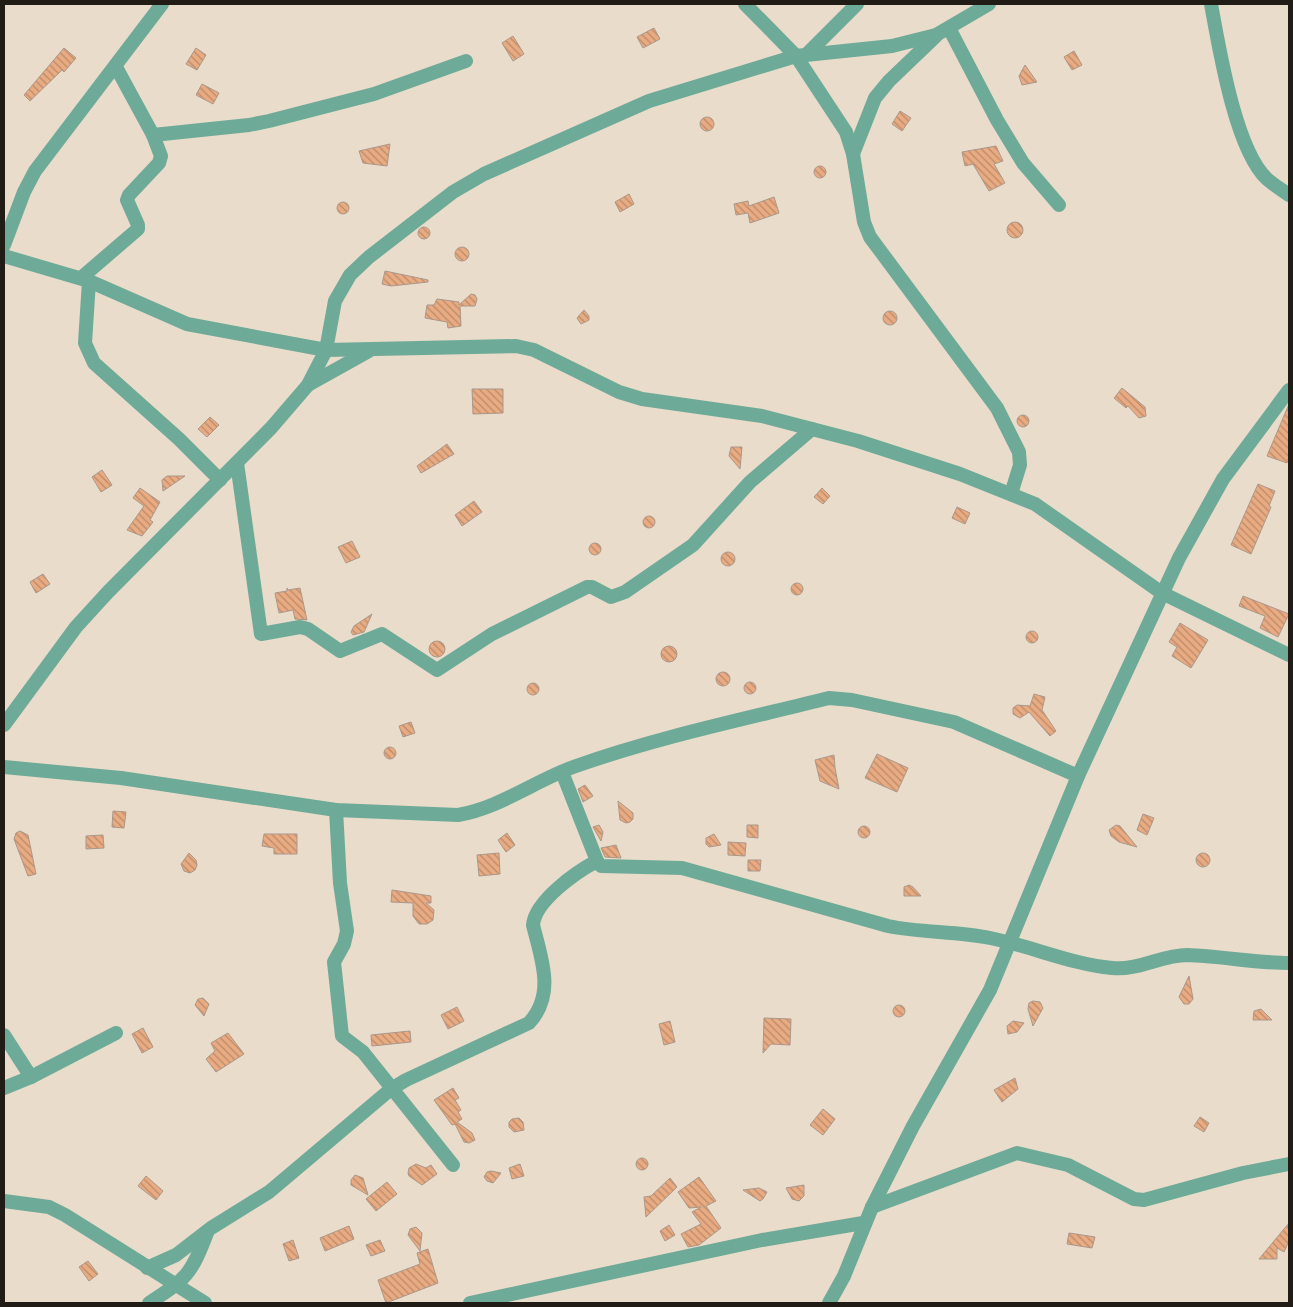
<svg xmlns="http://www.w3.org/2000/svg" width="1293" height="1307" viewBox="0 0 1293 1307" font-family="Karla,sans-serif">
  <defs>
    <pattern id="building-back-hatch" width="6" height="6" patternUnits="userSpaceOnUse" patternTransform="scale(1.25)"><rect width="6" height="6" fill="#e9ab82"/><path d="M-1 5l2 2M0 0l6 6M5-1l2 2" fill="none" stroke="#bc8a69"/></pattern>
  </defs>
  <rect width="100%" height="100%" fill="#e9dcca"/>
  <g fill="url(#building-back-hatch)" stroke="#aa978b">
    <polygon points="654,28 660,39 643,48 637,37"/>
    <polygon points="513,36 524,54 513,61 502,43"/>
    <polygon points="64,48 76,58 64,72 62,70 30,101 24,95"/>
    <polygon points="196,48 206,55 197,70 186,64"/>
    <polygon points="1074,51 1082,65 1072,70 1064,57"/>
    <polygon points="1025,65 1037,82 1022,85 1019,76"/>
    <polygon points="202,84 219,93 213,104 196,95"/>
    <polygon points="900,111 911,118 902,131 892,124"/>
    <circle cx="707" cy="124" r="7"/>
    <polygon points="390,144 387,166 363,163 359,151"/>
    <polygon points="996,146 1003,161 994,164 1005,183 989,191 973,164 965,166 962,152"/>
    <circle cx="820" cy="172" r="6"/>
    <polygon points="629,194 634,204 620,212 615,202"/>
    <polygon points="774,197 779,213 750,223 748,213 736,215 734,204 748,201 749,206"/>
    <circle cx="343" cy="208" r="6"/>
    <circle cx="1015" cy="230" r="8"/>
    <circle cx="424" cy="233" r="6"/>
    <circle cx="462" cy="254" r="7"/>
    <polygon points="385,271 428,280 428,282 391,286 382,284"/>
    <polygon points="471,294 475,295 477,299 475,306 460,306 461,326 448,328 447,322 425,318 427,305 434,305 437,299 459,302 459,305"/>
    <polygon points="584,310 589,316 589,320 581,324 577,318"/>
    <circle cx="890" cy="318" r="7"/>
    <polygon points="1122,388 1145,407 1146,416 1139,418 1128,406 1126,408 1114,398"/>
    <polygon points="472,389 503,389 503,413 473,414"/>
    <polygon points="1289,404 1289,456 1287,463 1267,456"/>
    <circle cx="1023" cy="421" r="6"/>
    <polygon points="210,417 219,425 207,437 198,429"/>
    <polygon points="447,444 454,454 421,473 417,466"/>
    <polygon points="731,447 742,447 740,469 729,456"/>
    <polygon points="102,470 112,485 101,492 92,477"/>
    <polygon points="167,476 185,476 163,491 162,480"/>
    <polygon points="1258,484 1275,491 1269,506 1271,507 1251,554 1231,545"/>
    <polygon points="140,488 160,502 150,520 153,522 142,536 127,530 144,506 133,498"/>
    <polygon points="822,488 830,496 823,504 814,497"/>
    <polygon points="474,501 482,512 462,526 455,515"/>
    <polygon points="957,507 970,513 965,524 952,518"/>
    <circle cx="649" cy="522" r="6"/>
    <polygon points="352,541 360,557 346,563 338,547"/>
    <circle cx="595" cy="549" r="6"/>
    <circle cx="728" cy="559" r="7"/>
    <polygon points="43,574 50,584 36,593 30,582"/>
    <circle cx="797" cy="589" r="6"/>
    <polygon points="287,588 288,590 300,588 307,620 295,619 293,610 279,613 275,593 287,591"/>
    <polygon points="1243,596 1289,614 1278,637 1260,628 1265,616 1239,606"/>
    <polygon points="372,614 364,632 353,635 351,632 354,626"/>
    <polygon points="1180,623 1208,640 1191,668 1172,656 1177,647 1169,642"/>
    <circle cx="1032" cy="637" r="6"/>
    <circle cx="437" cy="649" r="8"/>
    <circle cx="669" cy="654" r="8"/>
    <circle cx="723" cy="679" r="7"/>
    <circle cx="750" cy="688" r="6"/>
    <circle cx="533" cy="689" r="6"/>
    <polygon points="1034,694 1045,697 1042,710 1056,731 1050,736 1029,712 1020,718 1013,714 1013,708 1017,705 1030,706"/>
    <polygon points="411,722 415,733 403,737 399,726"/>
    <circle cx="390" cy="753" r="6"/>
    <polygon points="877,754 908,768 897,792 865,778"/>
    <polygon points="834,755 835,768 839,789 820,781 815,760"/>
    <polygon points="585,785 593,796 583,802 578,789"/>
    <polygon points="618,801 633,813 633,819 630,822 626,823 620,820"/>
    <polygon points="113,811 126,812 124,828 112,827"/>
    <polygon points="1143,814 1154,818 1147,835 1137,830"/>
    <polygon points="599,825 603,832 601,841 593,827"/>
    <polygon points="747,825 758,825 758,838 747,837"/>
    <polygon points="1116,825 1120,826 1137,847 1119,842 1111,836 1109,830"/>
    <circle cx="864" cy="832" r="6"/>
    <polygon points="20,831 28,835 36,874 28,876 14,839 16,833"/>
    <polygon points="507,833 515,845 506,852 498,840"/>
    <polygon points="264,834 297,834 297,854 274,854 274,848 262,846"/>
    <polygon points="714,834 721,845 709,847 706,844 706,838"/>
    <polygon points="103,835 104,848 86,849 86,836"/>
    <polygon points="728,842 746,843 745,856 728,855"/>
    <polygon points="616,845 621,858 605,857 601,848"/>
    <circle cx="1203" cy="860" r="7"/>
    <polygon points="189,853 196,860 197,865 195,870 190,873 184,871 181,864"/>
    <polygon points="499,853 500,874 479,876 477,855"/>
    <polygon points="748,860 761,860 760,871 748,871"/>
    <polygon points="909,885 913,887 921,896 904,896 904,887"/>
    <polygon points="392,890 431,896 431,903 426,903 434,910 433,920 427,924 419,924 413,916 413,903 391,902"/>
    <polygon points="1189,976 1193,999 1189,1004 1184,1004 1179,997"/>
    <polygon points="203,998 209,1004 204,1016 195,1005 198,999"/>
    <polygon points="1033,1001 1040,1002 1043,1008 1033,1026 1028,1009 1029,1003"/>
    <circle cx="899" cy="1011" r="6"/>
    <polygon points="457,1007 464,1021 448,1029 441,1015"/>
    <polygon points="1261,1009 1272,1020 1253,1020 1254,1011"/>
    <polygon points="764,1018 791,1019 790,1045 771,1044 763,1053"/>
    <polygon points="670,1021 675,1042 664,1045 659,1024"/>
    <polygon points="1013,1021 1024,1023 1017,1032 1008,1034 1007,1026"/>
    <polygon points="143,1028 153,1047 142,1053 132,1034"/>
    <polygon points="410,1031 411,1042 372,1046 371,1035"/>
    <polygon points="228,1033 244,1054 216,1072 206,1059 215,1051 211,1043"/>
    <polygon points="1015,1078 1018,1089 1002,1102 994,1090"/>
    <polygon points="453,1088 459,1098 455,1100 461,1110 458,1112 462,1119 457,1122 472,1133 475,1140 469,1143 464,1142 455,1124 452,1125 434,1100"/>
    <polygon points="823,1109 835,1119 823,1135 810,1125"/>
    <polygon points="1200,1117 1209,1123 1204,1132 1194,1126"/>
    <polygon points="519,1118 523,1122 524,1130 514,1132 509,1127 509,1122 512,1119"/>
    <circle cx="642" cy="1164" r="6"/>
    <polygon points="416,1164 426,1168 431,1165 437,1174 422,1185 409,1176 408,1173 409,1168"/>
    <polygon points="520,1164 524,1176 512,1179 509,1168"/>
    <polygon points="491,1171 501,1173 493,1183 487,1181 484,1177 487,1172"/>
    <polygon points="355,1175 363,1178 368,1195 351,1185 351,1180"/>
    <polygon points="146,1176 163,1191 156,1200 138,1186"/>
    <polygon points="699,1177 716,1201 706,1206 721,1228 699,1245 688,1247 681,1234 701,1224 692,1212 701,1207 689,1208 678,1192"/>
    <polygon points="670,1178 677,1187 646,1217 644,1197 651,1196"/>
    <polygon points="387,1182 397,1194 376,1211 366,1199"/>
    <polygon points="804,1185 804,1196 799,1201 792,1199 786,1188"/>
    <polygon points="759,1188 767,1192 763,1199 760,1201 743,1190"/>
    <polygon points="1289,1223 1289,1241 1284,1252 1277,1248 1277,1259 1259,1259"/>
    <polygon points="669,1225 675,1235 665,1241 660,1231"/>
    <polygon points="349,1226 354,1239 325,1251 320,1238"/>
    <polygon points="416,1227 422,1233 420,1251 408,1235 410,1229"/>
    <polygon points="1069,1233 1095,1237 1092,1248 1067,1244"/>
    <polygon points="293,1240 299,1258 289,1261 283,1244"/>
    <polygon points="380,1240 385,1251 371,1256 366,1245"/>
    <polygon points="428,1249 438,1283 386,1303 378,1280 420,1264 417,1253"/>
    <polygon points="88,1261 98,1274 89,1281 79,1267"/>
  </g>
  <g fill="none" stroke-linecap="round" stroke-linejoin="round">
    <g stroke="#6eaa98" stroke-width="14">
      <polyline points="745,4 796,56 846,132 853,154 864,222 870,237 997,408 1019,452 1020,465 1011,494"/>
      <path d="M1211 4C1219 47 1235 149 1267 179 1274 185 1282 190 1289 195"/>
      <polyline points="949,28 997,120 1023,163 1059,205"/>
      <polyline points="807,54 857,4"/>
      <polyline points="153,135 249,125 269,121 374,94 466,61"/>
      <polyline points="853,154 875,98 889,81 936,36"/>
      <polyline points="4,245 24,192 35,171 162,4"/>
      <polyline points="4,256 89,281 187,324 326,350 516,346 534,350 619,392 642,399 762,416 858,441 960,474 1035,504 1162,593 1289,655"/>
      <polyline points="81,278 138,229 138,225 127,200 129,195 159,163 161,156 153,135 116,67"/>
      <polyline points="89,281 85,343 94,363 179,439 220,480"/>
      <polyline points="308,385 369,351"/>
      <polyline points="237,463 261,634 300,627 308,629 340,651 382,634 437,670 492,634 587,587 592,587 611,597 625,592 693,545 750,482 812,429"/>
      <polyline points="4,725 76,627 108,592 271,428 308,385 326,350 335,301 350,275 369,257 453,192 484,174 649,101 796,56 892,46 936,35 989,4"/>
      <path d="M4 767 121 778 336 810 458 815C500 808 536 780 576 766 658 737 745 719 829 698L852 700 954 722 1078 776"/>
      <path d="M562 772 597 861 601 866 682 868 888 926C922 933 956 931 990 938 1031 946 1070 964 1112 968 1137 971 1162 955 1187 955 1221 956 1255 963 1289 963"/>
      <polyline points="336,810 340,883 347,931 344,944 334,962 342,1036 363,1052 453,1165"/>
      <polyline points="4,1035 31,1077"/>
      <polyline points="4,1088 31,1077 116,1033"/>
      <polyline points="4,1201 49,1207 65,1215 205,1303"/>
      <polyline points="872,1207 1017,1153 1068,1165 1134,1199 1144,1200 1243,1173 1289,1164"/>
      <path d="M147 1268 176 1255 211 1228 269 1192 391 1089 406 1080 529 1023C556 994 541 958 533 925 535 901 576 872 597 861"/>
      <path d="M149 1303C186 1279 191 1275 207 1233"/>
      <polyline points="470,1303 762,1240 863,1223"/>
      <polyline points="829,1303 844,1276 872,1207 913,1126 990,990 1078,776 1179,558 1223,479 1289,390"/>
    </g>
  </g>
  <rect width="1293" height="1307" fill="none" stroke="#211c16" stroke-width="10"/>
</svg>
